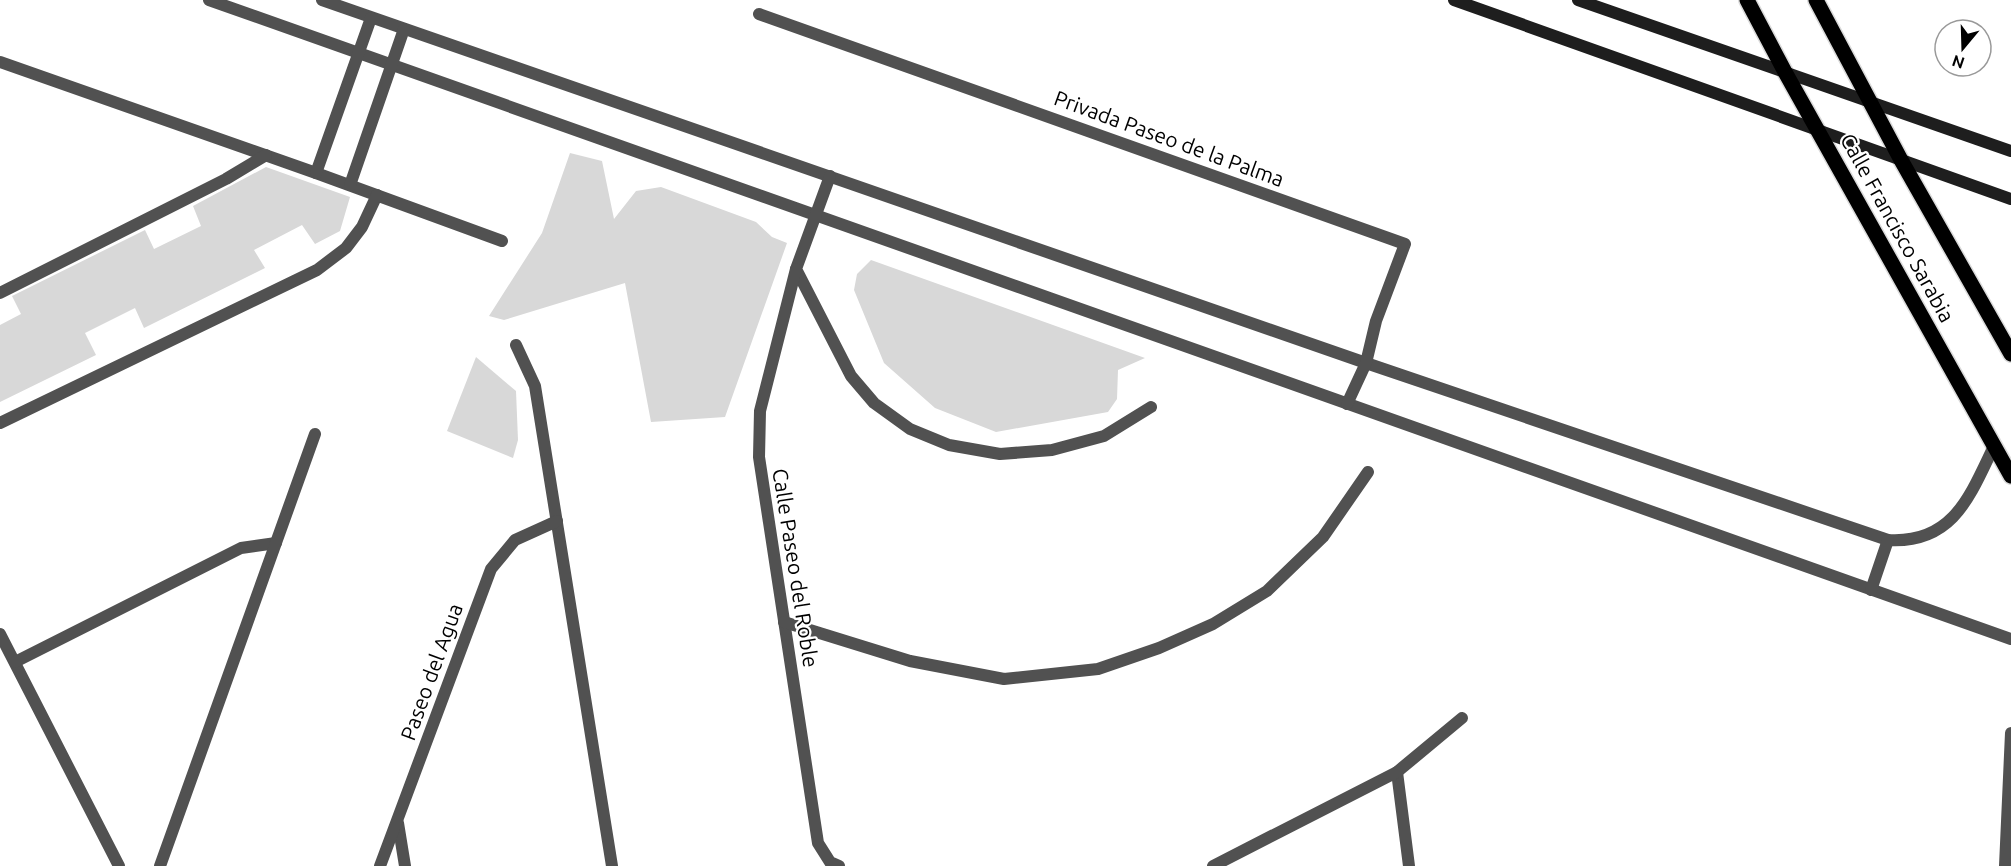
<svg xmlns="http://www.w3.org/2000/svg" width="2011" height="866" viewBox="0 0 2011 866" font-family="Ubuntu,sans-serif">
  <rect width="100%" height="100%" fill="#fff"/>
  <g fill="#d8d8d8">
    <polygon points="570,153 602,161 614,219 636,191 661,187 756,222 772,237 787,243 725,417 651,422 625,283 504,320 489,316 542,233"/>
    <polygon points="266,167 350,197 340,231 315,244 302,225 254,250 265,268 144,328 135,308 85,333 96,355 0,402 0,325 21,314 12,296 145,230 154,249 201,226 193,206"/>
    <polygon points="871,260 1145,358 1118,370 1117,399 1108,412 996,432 935,408 884,363 854,290 857,274"/>
    <polygon points="476,357 516,391 518,440 513,458 447,431"/>
  </g>
  <g fill="none" stroke-linecap="round" stroke-linejoin="round">
    <defs>
      <g id="primary">
        <polyline points="1747,0 1785,72 2011,476"/>
        <polyline points="1816,0 1901,160 2011,354"/>
      </g>
    </defs>
    <use href="#primary" stroke="#dbdbdb" stroke-width="18"/>
    <polyline stroke="#515151" stroke-width="12" points="2005,866 2011,733"/>
    <g stroke="#515151" stroke-width="12">
      <polyline points="209,0 2011,639"/>
      <path d="M322 0 1366 363 1888 540C1953 544 1970 496 1994 446"/>
      <polyline points="759,14 1405,244 1376,321 1366,363 1347,404"/>
      <polyline points="0,62 316,173 502,241"/>
      <polyline points="316,173 371,18"/>
      <polyline points="830,176 796,269 851,376 874,403 910,429 949,445 1000,454 1052,450 1104,436 1151,407"/>
      <polyline points="350,185 404,29"/>
      <polyline points="796,269 760,411 759,457 818,843 830,862 839,866"/>
      <polyline points="0,293 226,179 266,155"/>
      <polyline points="516,345 535,386 612,866"/>
      <polyline points="0,423 317,270 346,248 362,227 377,195"/>
      <polyline points="1871,590 1888,540"/>
      <polyline points="784,622 910,661 1004,679 1098,669 1159,648 1213,624 1267,591 1323,537 1368,472"/>
      <polyline points="0,634 119,866"/>
      <polyline points="15,662 241,548 276,543"/>
      <polyline points="1397,772 1409,866"/>
      <polyline points="398,823 405,866"/>
      <polyline points="160,866 315,434"/>
      <polyline points="380,866 491,569 515,540 557,521"/>
      <polyline points="1213,866 1397,772 1462,718"/>
    </g>
    <g stroke="#1e1e1e" stroke-width="12">
      <polyline points="1454,0 2011,199"/>
      <polyline points="1578,0 2011,151"/>
    </g>
    <use href="#primary" stroke="#000" stroke-width="15"/>
  </g>
  <g text-anchor="middle" stroke-width="4.5" stroke-linejoin="round" paint-order="stroke">
    <g font-size="21" fill="#000" stroke="#fff">
      <text transform="translate(1169 139) rotate(20)" y="7">Privada Paseo de la Palma</text>
      <text transform="translate(1897 228) rotate(61)" y="7">Calle Francisco Sarabia</text>
      <text transform="translate(795 568) rotate(81)" y="7">Calle Paseo del Roble</text>
      <text transform="translate(432 672) rotate(-70)" y="7">Paseo del Agua</text>
    </g>
  </g>
  <g transform="translate(1963 48) rotate(199)"><circle r="28" fill="#ffffff" stroke="#999999" stroke-width="1.5"/>
  <path d="M0-4.5L10 22L0 15L-10 22Z" fill="#000000"/>
  <text y="-9" font-size="16" font-weight="bold" text-anchor="middle" fill="#000000">N</text>
  </g>
</svg>
